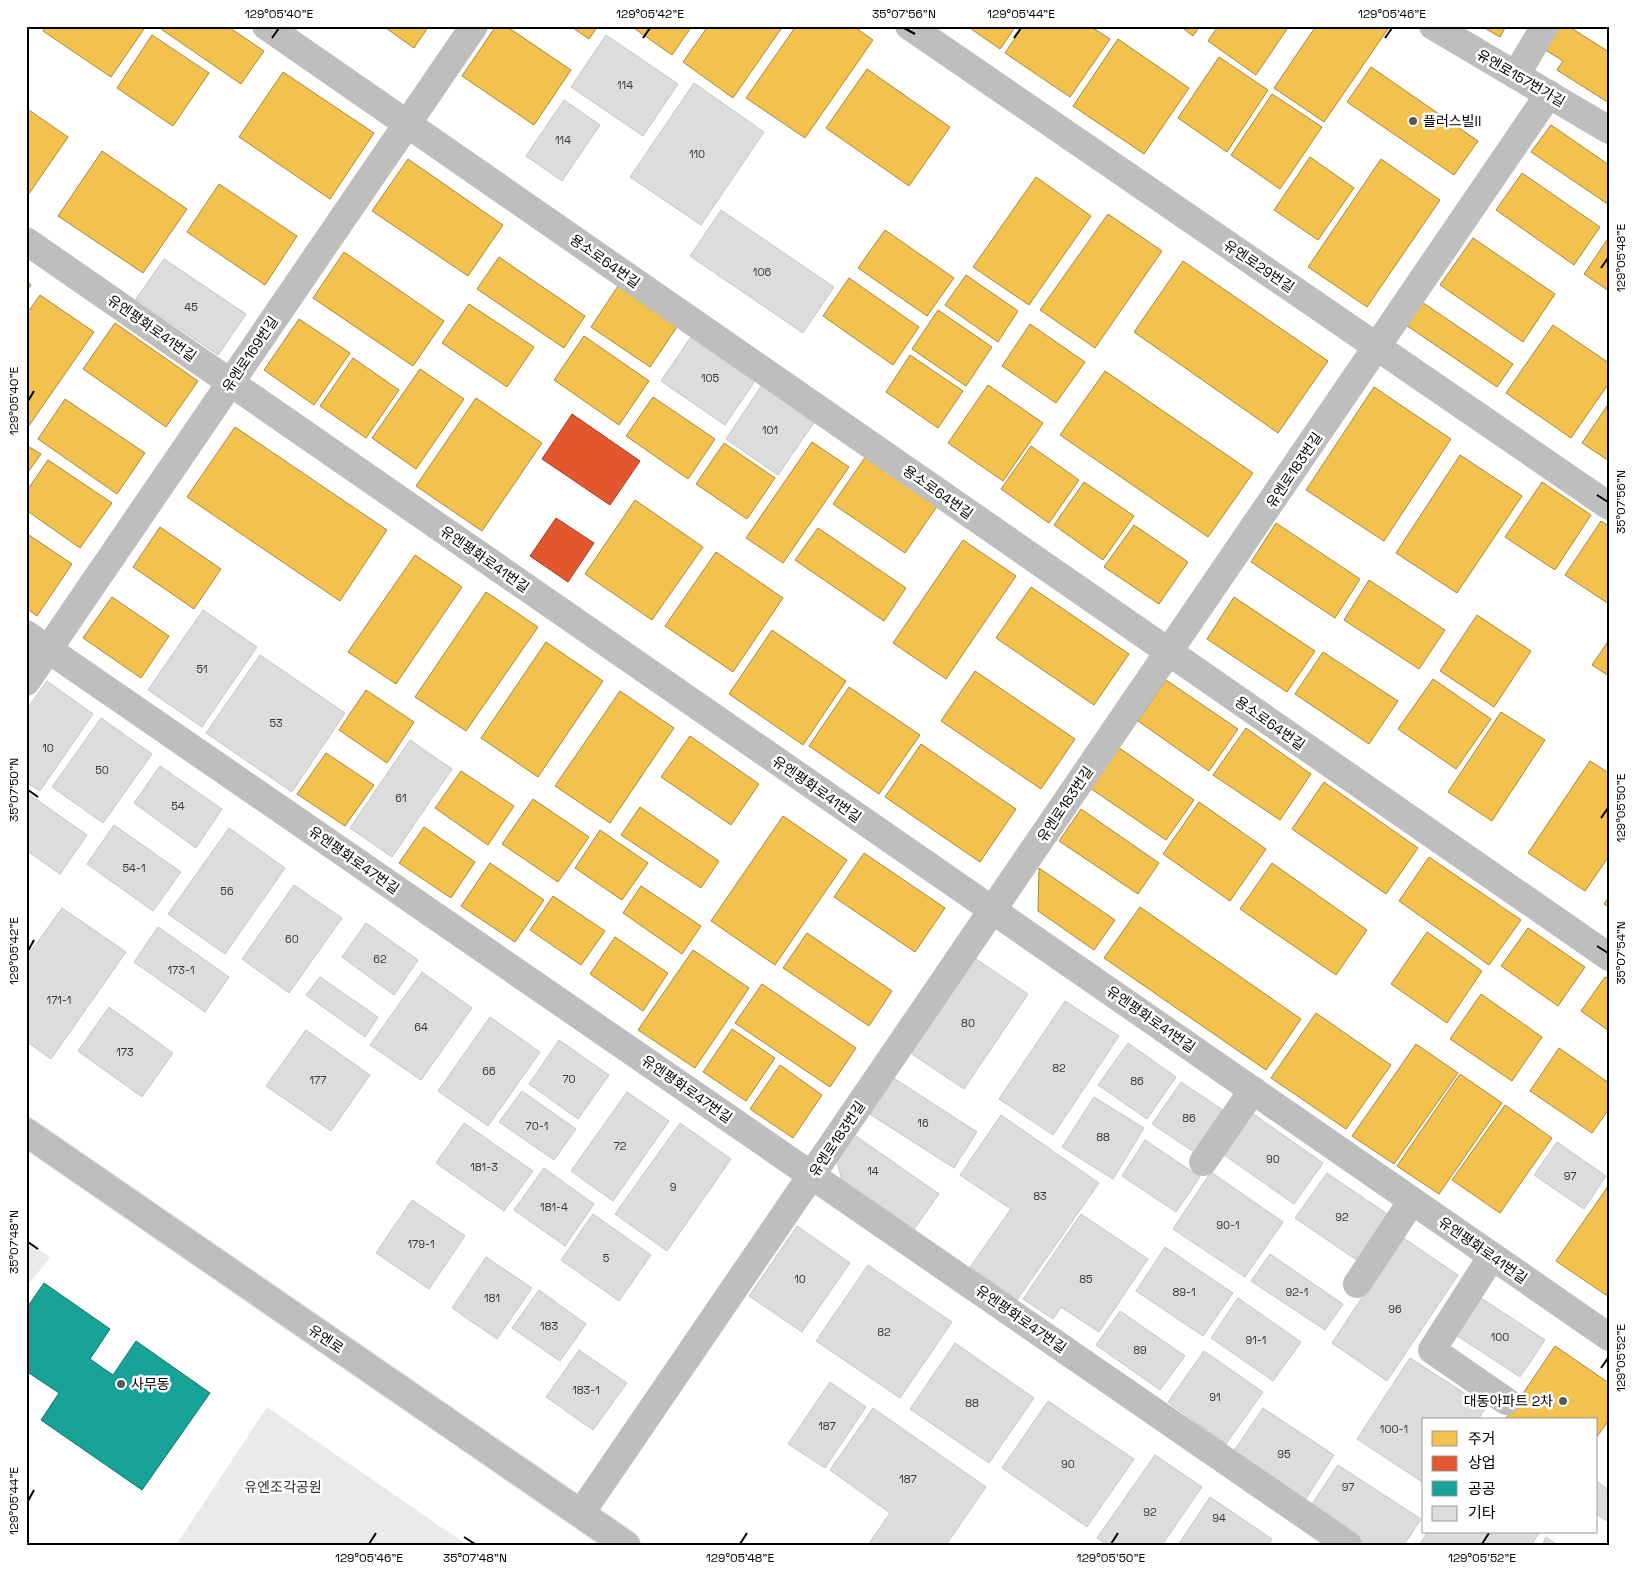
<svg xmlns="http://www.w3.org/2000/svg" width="1635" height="1571" viewBox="0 0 1635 1571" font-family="'Space Grotesk','Noto Sans KR',sans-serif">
  <rect width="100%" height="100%" fill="#fff"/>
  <g fill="#eaeaea">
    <polygon points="26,1241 50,1257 26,1288"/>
    <polygon points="267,1407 467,1545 176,1545"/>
  </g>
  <g fill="#f2c14e" stroke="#a98737">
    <polygon points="46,26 146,26 111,77 43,31"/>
    <polygon points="162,26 227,26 264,51 241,84 161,29"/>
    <polygon points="383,26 429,26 414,48"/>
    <polygon points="496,26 506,26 571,70 534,125 462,76"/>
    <polygon points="570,26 598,26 589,39"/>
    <polygon points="631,26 692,26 672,55"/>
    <polygon points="708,26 783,26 733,98 683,62"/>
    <polygon points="796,26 853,26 873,40 805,138 746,98"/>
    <polygon points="967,26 1016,26 1000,49"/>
    <polygon points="1023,26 1090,26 1110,39 1070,97 1005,53"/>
    <polygon points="1180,26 1200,26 1193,36"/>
    <polygon points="1218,26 1289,26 1256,75 1208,41"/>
    <polygon points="1316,26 1390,26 1324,122 1274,88"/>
    <polygon points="1481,26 1506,26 1500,37"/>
    <polygon points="1559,26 1568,26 1609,52 1609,103 1557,70 1563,61 1544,49"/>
    <polygon points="152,35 209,73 173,126 117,88"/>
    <polygon points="1118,39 1189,88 1144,154 1073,106"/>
    <polygon points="1219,57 1268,90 1227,152 1178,118"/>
    <polygon points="1371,67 1478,141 1454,175 1347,102"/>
    <polygon points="867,69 950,127 909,186 826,128"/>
    <polygon points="283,72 374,133 330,199 239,137"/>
    <polygon points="1272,94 1322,127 1280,189 1231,155"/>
    <polygon points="26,108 68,137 26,198"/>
    <polygon points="1551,125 1609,165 1609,205 1531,152"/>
    <polygon points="102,151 187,209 143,273 58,216"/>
    <polygon points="1310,157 1354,188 1318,240 1274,210"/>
    <polygon points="408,159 503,225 468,276 372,211"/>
    <polygon points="1381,159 1440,200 1367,307 1308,267"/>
    <polygon points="1522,173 1600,227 1574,265 1496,210"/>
    <polygon points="1036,177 1091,216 1029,305 973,267"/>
    <polygon points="219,184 297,236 265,285 187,232"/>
    <polygon points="1108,214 1162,251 1095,348 1040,310"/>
    <polygon points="885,230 954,278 927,316 858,268"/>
    <polygon points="1609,237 1609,291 1584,274"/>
    <polygon points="1473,238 1555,294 1523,342 1440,285"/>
    <polygon points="344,252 444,321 413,366 313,298"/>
    <polygon points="499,257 585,316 564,348 477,289"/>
    <polygon points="1183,261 1328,361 1278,433 1134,332"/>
    <polygon points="966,275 1018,311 998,342 945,305"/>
    <polygon points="849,278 919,327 893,365 823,316"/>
    <polygon points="26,281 31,285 26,292"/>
    <polygon points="618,286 677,327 650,367 591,327"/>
    <polygon points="40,295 94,332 28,427 26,425 26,315"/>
    <polygon points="1422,302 1513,364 1497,387 1406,325"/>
    <polygon points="469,304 534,347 507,387 442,343"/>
    <polygon points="938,310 992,347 966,386 912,349"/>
    <polygon points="299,319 350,353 314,405 264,370"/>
    <polygon points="115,323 198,381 166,427 83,369"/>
    <polygon points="1030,324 1085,362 1056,403 1002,366"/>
    <polygon points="1553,325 1609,363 1609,383 1571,438 1506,393"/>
    <polygon points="584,336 649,381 619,425 554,380"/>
    <polygon points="910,355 963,391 938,428 886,392"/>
    <polygon points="353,358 399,390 366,438 320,406"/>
    <polygon points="420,369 464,399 416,469 372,438"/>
    <polygon points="1105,371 1253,473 1208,537 1060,435"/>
    <polygon points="988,385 1043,423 1003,481 948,443"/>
    <polygon points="1374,387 1451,439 1384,541 1306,490"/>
    <polygon points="653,397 715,439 688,479 626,436"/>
    <polygon points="476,398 542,443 482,531 416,486"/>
    <polygon points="65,399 145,453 117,494 38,439"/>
    <polygon points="1609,403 1609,461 1582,443"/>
    <polygon points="235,427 387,530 340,601 187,497"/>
    <polygon points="812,442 849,467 783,563 746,538"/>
    <polygon points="724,443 775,478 747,519 696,484"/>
    <polygon points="26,445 41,454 26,475"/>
    <polygon points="1031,446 1079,480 1049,523 1001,489"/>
    <polygon points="1460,455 1522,496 1457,593 1396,553"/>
    <polygon points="866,456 938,505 905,553 833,504"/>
    <polygon points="48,460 112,503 80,548 26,510 26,492"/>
    <polygon points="1084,482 1134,516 1103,560 1054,525"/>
    <polygon points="1542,482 1591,515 1555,570 1505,537"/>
    <polygon points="635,500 703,547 652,620 585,574"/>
    <polygon points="1601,521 1609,526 1609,604 1565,575"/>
    <polygon points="1276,523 1360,579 1335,618 1251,562"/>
    <polygon points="1134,525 1188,562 1159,604 1104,567"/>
    <polygon points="160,527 221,569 194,609 133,567"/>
    <polygon points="818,528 906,588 884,621 795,560"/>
    <polygon points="26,533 72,564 37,616 26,608"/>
    <polygon points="963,540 1016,576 946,679 893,643"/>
    <polygon points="716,552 783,598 733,672 665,626"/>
    <polygon points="415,555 462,587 396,684 348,652"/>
    <polygon points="1369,580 1445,630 1419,669 1344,620"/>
    <polygon points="1031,587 1129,654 1094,705 996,638"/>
    <polygon points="486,592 538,627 466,731 415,697"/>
    <polygon points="112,597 169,636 141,678 83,638"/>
    <polygon points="1234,597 1315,651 1287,692 1207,639"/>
    <polygon points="1477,615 1531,651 1494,707 1440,671"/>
    <polygon points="772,630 846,681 803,745 729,694"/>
    <polygon points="1609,640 1609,676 1592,665"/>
    <polygon points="546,642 603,681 538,777 481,738"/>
    <polygon points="1323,652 1398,701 1369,744 1295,694"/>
    <polygon points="975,671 1075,739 1041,789 941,721"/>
    <polygon points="1433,679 1491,719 1456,769 1398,729"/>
    <polygon points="1166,680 1238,729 1209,771 1138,721"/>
    <polygon points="849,687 920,735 879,794 809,746"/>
    <polygon points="366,690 414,722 387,763 339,730"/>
    <polygon points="620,691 674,728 610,823 555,786"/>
    <polygon points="1501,712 1545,740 1492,821 1448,792"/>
    <polygon points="1246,728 1311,774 1280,820 1213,775"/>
    <polygon points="690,736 759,784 731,825 661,777"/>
    <polygon points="921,744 1016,809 980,862 885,797"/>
    <polygon points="1118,747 1194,800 1166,840 1090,788"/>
    <polygon points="326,753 374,785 345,826 297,794"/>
    <polygon points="1590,761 1609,773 1609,856 1585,891 1528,853"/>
    <polygon points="461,771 514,806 488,845 435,808"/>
    <polygon points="1324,782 1418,848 1386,894 1292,829"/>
    <polygon points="533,799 589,837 558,882 502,844"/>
    <polygon points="1199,802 1266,849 1230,901 1163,854"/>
    <polygon points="640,807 719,861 701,888 621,835"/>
    <polygon points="1081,809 1159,863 1138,894 1059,841"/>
    <polygon points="783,816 847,860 775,965 711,921"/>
    <polygon points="424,827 475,862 451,898 399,863"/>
    <polygon points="600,830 648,863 622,900 575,868"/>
    <polygon points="864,853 945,908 915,952 834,897"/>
    <polygon points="1429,857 1521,920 1489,965 1399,901"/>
    <polygon points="490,863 544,900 515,942 461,906"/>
    <polygon points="1272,863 1367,930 1336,975 1240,909"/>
    <polygon points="1039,868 1115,920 1094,950 1038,911"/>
    <polygon points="641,886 701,926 682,954 623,913"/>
    <polygon points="553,896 605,931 581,965 530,930"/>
    <polygon points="1609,897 1609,907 1604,904"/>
    <polygon points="1140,907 1301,1019 1266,1070 1104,958"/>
    <polygon points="1528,928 1585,967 1558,1006 1501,966"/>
    <polygon points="1427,932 1482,971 1447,1023 1391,984"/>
    <polygon points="807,933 892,991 869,1026 783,968"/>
    <polygon points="615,937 668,973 643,1011 590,974"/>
    <polygon points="693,950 749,988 695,1068 638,1030"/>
    <polygon points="1605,977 1609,979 1609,1031 1581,1011"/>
    <polygon points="762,984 856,1048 830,1087 735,1023"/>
    <polygon points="1481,994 1542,1037 1512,1081 1450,1039"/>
    <polygon points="1316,1013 1391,1065 1346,1129 1271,1078"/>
    <polygon points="732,1029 775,1058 746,1101 703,1072"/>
    <polygon points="1416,1044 1458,1073 1394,1164 1352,1136"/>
    <polygon points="1559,1048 1609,1083 1609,1109 1592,1133 1530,1091"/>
    <polygon points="780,1065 822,1095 793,1138 750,1109"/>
    <polygon points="1460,1074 1502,1103 1439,1194 1397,1166"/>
    <polygon points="1505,1105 1552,1138 1500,1213 1452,1180"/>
    <polygon points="1609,1185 1609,1297 1556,1261"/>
    <polygon points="1555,1346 1609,1383 1609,1420 1596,1438 1596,1420 1505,1420"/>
  </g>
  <g fill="#e4572e" stroke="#a03d20">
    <polygon points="572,414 640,461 610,505 542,459"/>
    <polygon points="556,518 594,543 568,582 530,556"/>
  </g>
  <polygon fill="#17a398" stroke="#10726a" points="44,1283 110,1329 90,1359 113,1375 136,1341 210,1393 142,1490 41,1420 59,1393 26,1371 26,1309"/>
  <g fill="#dcdcdc" stroke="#c5c5c5">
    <polygon points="606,35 678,84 643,136 571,87"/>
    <polygon points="694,83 764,132 701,225 630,177"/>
    <polygon points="564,100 600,125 562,181 526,156"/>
    <polygon points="721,210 834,287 803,333 690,256"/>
    <polygon points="164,259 246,314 218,355 136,299"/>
    <polygon points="695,331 759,375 725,425 661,381"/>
    <polygon points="762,385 815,421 778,475 726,439"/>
    <polygon points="203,610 257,647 202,727 148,690"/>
    <polygon points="260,655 345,713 292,792 206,733"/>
    <polygon points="47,681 93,714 40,791 26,782 26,710"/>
    <polygon points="101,718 152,754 103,823 52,787"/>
    <polygon points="410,740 452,769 392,857 350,828"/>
    <polygon points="160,766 222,809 196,848 134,803"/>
    <polygon points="26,792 87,835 60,874 26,850"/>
    <polygon points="114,825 181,872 153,911 87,864"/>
    <polygon points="229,828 285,868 225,954 168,914"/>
    <polygon points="294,885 342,918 289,993 242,959"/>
    <polygon points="62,908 126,952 51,1059 26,1041 26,958"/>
    <polygon points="366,923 418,960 394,995 342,957"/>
    <polygon points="158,927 229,977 205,1012 134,962"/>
    <polygon points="973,957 1028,994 964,1089 909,1052"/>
    <polygon points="422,972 472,1008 421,1080 370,1045"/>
    <polygon points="320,977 378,1017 365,1037 306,995"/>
    <polygon points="1065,1001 1119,1036 1053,1135 999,1099"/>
    <polygon points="109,1007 173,1053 142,1097 78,1051"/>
    <polygon points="490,1017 540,1052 488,1126 438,1091"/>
    <polygon points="306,1030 370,1075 331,1131 266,1086"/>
    <polygon points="559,1040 609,1075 578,1119 529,1084"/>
    <polygon points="1128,1043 1176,1077 1147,1119 1098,1085"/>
    <polygon points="892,1077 977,1132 954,1168 868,1113"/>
    <polygon points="1181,1082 1226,1112 1197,1154 1152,1124"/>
    <polygon points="522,1091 576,1129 554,1160 499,1122"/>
    <polygon points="627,1092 669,1121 613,1201 571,1171"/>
    <polygon points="1094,1097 1144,1128 1113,1179 1062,1147"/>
    <polygon points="1252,1113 1323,1163 1294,1204 1224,1155"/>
    <polygon points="1001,1115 1099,1183 1017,1300 970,1267 1011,1209 960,1175"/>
    <polygon points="464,1123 533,1171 504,1211 436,1163"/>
    <polygon points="680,1123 731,1159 667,1251 615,1214"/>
    <polygon points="853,1134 939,1194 912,1232 843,1184 836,1159"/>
    <polygon points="1145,1140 1200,1177 1176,1212 1122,1176"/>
    <polygon points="1557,1142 1606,1176 1584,1209 1534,1175"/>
    <polygon points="544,1168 594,1204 565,1246 514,1210"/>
    <polygon points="1211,1172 1283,1222 1245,1277 1173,1229"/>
    <polygon points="1327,1173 1390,1216 1358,1261 1295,1218"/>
    <polygon points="412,1200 465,1236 429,1289 376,1253"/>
    <polygon points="593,1214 651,1255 619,1301 561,1260"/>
    <polygon points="1081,1214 1148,1259 1099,1332 1061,1307 1053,1319 1023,1299"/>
    <polygon points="797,1226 850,1263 802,1332 749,1296"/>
    <polygon points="1402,1237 1458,1275 1387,1381 1332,1343"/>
    <polygon points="1165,1247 1233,1293 1203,1336 1136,1291"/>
    <polygon points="1270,1254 1343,1304 1325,1330 1251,1281"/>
    <polygon points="486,1257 532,1288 497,1339 452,1308"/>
    <polygon points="868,1265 952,1322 900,1398 816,1341"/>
    <polygon points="539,1290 586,1324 560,1361 512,1328"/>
    <polygon points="1238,1298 1301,1342 1273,1381 1211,1338"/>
    <polygon points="1481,1298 1545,1340 1520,1377 1456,1335"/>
    <polygon points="1120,1311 1185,1356 1160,1390 1096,1345"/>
    <polygon points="955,1343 1034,1398 989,1463 910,1409"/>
    <polygon points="579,1350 627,1383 593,1430 546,1397"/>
    <polygon points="1204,1351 1263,1392 1226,1444 1168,1402"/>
    <polygon points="1410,1358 1486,1407 1478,1420 1424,1420 1424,1483 1357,1439"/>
    <polygon points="830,1382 866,1407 825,1468 788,1444"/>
    <polygon points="1048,1401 1134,1459 1087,1527 1002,1468"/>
    <polygon points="873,1408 986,1487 946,1545 868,1545 890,1513 830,1470"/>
    <polygon points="1263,1408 1334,1455 1305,1500 1233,1452"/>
    <polygon points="1155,1455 1202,1487 1162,1545 1107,1545 1097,1538"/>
    <polygon points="1338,1465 1421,1519 1404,1545 1361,1545 1308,1510"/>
    <polygon points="1596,1481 1609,1490 1609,1522 1596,1514"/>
    <polygon points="1210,1497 1272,1539 1268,1545 1178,1545"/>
    <polygon points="1428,1532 1540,1532 1531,1545 1419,1545"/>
    <polygon points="1546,1537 1557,1545 1542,1545"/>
  </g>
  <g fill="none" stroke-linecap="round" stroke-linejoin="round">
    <defs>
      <polyline id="major" points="26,1132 626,1545"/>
    </defs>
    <use href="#major" stroke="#dbdbdb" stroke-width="30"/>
    <g stroke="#bebebe" stroke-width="28">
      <polyline points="266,26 1609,957"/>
      <polyline points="909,26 1609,506"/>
      <polyline points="1433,26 1609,130"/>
      <polyline points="1516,75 1545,26"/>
      <polyline points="26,241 1609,1337"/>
      <polyline points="26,634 1348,1545"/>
      <polyline points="26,682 474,26"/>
      <polyline points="1203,1162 1253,1090"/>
      <polyline points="1492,1256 1432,1350 1506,1401"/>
      <polyline points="1357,1284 1412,1201"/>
      <polyline points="581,1513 1549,94"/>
    </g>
    <use href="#major" stroke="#bdbdbd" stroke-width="28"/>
  </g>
  <path fill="none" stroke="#000" stroke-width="2" d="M904 28 915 34M272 38 279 28M643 38 650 28M1014 38 1021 28M1385 38 1392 28M1601 268 1608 258M28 401 34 391M1597 495 1608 502M28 790 38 797M1601 818 1608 808M1597 946 1608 953M28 951 34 940M28 1242 38 1249M1601 1368 1608 1358M28 1501 34 1490M464 1537 475 1544M369 1544 376 1533M740 1544 747 1533M1111 1544 1118 1533M1482 1544 1489 1533"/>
  <g fill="#595959" stroke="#fff" stroke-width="2">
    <circle cx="1413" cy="121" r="5"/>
    <circle cx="121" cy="1384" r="5"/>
    <circle cx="1563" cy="1401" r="5"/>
  </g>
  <g text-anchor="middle" stroke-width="5" stroke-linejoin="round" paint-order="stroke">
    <g font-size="11" fill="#373737">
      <text x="625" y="89">114</text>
      <text x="563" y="144">114</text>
      <text x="697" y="158">110</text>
      <text x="762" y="276">106</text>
      <text x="191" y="311">45</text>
      <text x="710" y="382">105</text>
      <text x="770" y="434">101</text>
      <text x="202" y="673">51</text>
      <text x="276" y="727">53</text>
      <text x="48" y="752">10</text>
      <text x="102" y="774">50</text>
      <text x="401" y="802">61</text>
      <text x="178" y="810">54</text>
      <text x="134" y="872">54-1</text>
      <text x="227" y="895">56</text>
      <text x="292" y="943">60</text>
      <text x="380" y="963">62</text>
      <text x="181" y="974">173-1</text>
      <text x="59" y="1004">171-1</text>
      <text x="968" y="1027">80</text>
      <text x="421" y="1031">64</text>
      <text x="125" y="1056">173</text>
      <text x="1059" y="1072">82</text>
      <text x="489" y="1075">66</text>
      <text x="569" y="1083">70</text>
      <text x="318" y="1084">177</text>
      <text x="1137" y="1085">86</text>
      <text x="1189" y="1122">86</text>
      <text x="923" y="1127">16</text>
      <text x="537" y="1130">70-1</text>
      <text x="1103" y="1141">88</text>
      <text x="620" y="1150">72</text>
      <text x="1273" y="1163">90</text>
      <text x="484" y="1171">181-3</text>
      <text x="873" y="1175">14</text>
      <text x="1570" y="1180">97</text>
      <text x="673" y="1191">9</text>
      <text x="1040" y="1200">83</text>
      <text x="554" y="1211">181-4</text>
      <text x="1342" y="1221">92</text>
      <text x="1228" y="1229">90-1</text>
      <text x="421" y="1248">179-1</text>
      <text x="606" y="1262">5</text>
      <text x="800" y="1283">10</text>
      <text x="1086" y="1283">85</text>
      <text x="1184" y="1296">89-1</text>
      <text x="1297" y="1296">92-1</text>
      <text x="492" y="1302">181</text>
      <text x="1395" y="1313">96</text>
      <text x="549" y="1330">183</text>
      <text x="884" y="1336">82</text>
      <text x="1500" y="1341">100</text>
      <text x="1256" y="1344">91-1</text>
      <text x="1140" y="1354">89</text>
      <text x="586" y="1394">183-1</text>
      <text x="1215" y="1401">91</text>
      <text x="972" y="1407">88</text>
      <text x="827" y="1430">187</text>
      <text x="1394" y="1433">100-1</text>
      <text x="1284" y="1458">95</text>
      <text x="1068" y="1468">90</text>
      <text x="908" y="1483">187</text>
      <text x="1348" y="1491">97</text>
      <text x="1150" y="1516">92</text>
      <text x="1219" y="1522">94</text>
    </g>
    <g font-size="14" fill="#000" stroke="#fff">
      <text transform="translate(1521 78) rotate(30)" y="5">유엔로157번가길</text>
      <text transform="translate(605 261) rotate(35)" y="5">용소로64번길</text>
      <text transform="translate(1259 266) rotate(34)" y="5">유엔로29번길</text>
      <text transform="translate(152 328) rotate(35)" y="5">유엔평화로41번길</text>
      <text transform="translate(250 354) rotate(-56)" y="5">유엔로169번길</text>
      <text transform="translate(1294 470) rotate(-56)" y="5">유엔로183번길</text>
      <text transform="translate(938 492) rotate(35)" y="5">용소로64번길</text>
      <text transform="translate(485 559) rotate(35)" y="5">유엔평화로41번길</text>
      <text transform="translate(1270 723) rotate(35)" y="5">용소로64번길</text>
      <text transform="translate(817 789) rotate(35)" y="5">유엔평화로41번길</text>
      <text transform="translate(1065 804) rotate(-56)" y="5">유엔로183번길</text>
      <text transform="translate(354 860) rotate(35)" y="5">유엔평화로47번길</text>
      <text transform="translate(1151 1019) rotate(35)" y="5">유엔평화로41번길</text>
      <text transform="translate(687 1089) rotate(35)" y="5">유엔평화로47번길</text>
      <text transform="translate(837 1139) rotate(-56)" y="5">유엔로183번길</text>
      <text transform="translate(1483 1250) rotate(35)" y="5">유엔평화로41번길</text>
      <text transform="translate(1021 1319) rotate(35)" y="5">유엔평화로47번길</text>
      <text transform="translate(326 1339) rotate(34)" y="5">유엔로</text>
    </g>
    <g font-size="14" fill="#000" stroke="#fff" text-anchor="start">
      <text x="1423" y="126">플러스빌II</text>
      <text x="131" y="1389">사무동</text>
      <text x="1553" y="1406" text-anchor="end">대동아파트 2차</text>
    </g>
    <g font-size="14" fill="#2f2f2f" stroke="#fff">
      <text x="283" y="1492">유엔조각공원</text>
    </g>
  </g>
  <rect width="1635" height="1571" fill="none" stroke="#ffffff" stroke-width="55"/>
  <rect x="1422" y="1418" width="175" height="115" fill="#ffffff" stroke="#999999"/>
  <rect x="1432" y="1431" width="25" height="15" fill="#f2c14e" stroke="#999999"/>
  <text x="1468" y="1444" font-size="15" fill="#000000">주거</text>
  <rect x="1432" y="1456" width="25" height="15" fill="#e4572e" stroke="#999999"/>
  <text x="1468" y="1468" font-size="15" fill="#000000">상업</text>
  <rect x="1432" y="1481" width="25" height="15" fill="#17a398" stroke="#999999"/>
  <text x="1468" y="1494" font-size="15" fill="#000000">공공</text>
  <rect x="1432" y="1506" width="25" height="15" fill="#dcdcdc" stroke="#999999"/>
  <text x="1468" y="1518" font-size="15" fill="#000000">기타</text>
  <rect x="28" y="28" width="1580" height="1516" fill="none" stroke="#000" stroke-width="2"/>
  <g font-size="12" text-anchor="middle" fill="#000">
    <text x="279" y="18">129°05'40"E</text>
    <text x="650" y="18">129°05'42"E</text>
    <text x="904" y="18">35°07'56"N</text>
    <text x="1021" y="18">129°05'44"E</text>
    <text x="1392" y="18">129°05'46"E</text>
    <text transform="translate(1621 258) rotate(-90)" y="4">129°05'48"E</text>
    <text transform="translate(14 401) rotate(-90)" y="4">129°05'40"E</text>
    <text transform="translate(1621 502) rotate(-90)" y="4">35°07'56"N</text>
    <text transform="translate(14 790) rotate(-90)" y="4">35°07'50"N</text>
    <text transform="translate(1621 808) rotate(-90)" y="4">129°05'50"E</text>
    <text transform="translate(14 951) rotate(-90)" y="4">129°05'42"E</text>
    <text transform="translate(1621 953) rotate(-90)" y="4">35°07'54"N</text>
    <text transform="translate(14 1242) rotate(-90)" y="4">35°07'48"N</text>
    <text transform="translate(1621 1358) rotate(-90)" y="4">129°05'52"E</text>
    <text transform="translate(14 1501) rotate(-90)" y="4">129°05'44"E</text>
    <text x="369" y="1562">129°05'46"E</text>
    <text x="475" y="1562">35°07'48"N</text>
    <text x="740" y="1562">129°05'48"E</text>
    <text x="1111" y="1562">129°05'50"E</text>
    <text x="1482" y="1562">129°05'52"E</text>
  </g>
</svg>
